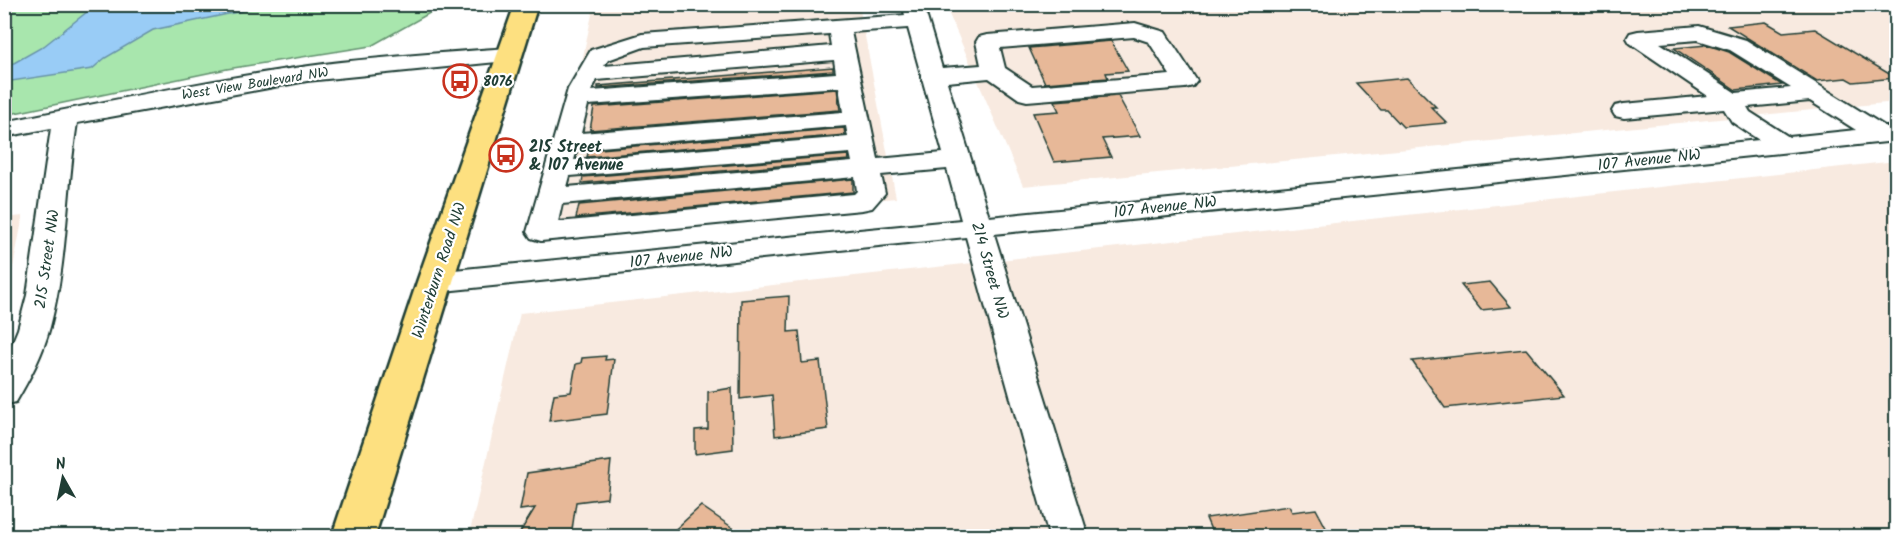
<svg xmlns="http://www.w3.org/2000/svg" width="1901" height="541" viewBox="0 0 1901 541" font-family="Kalam,sans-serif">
  <rect width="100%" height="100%" fill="#fff"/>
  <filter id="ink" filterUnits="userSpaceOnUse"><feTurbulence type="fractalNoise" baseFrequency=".0167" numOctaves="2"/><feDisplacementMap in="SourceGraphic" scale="12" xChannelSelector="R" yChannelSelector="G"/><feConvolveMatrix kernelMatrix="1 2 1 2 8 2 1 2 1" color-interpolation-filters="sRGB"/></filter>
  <g filter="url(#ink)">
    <g fill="#f8eae0">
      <polygon points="594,5 859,5 896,198 546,230"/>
      <polygon points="945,5 1896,5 1896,102 1023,186"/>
      <polygon points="1896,161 1896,536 469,536 520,313"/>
      <polygon points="23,216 5,308 5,218"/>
    </g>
    <polygon fill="#a8e6ad" stroke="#649270" stroke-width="1.5" points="4,5 444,5 371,46 227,69 5,115"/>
    <polygon fill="#99ccf6" stroke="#6893a8" stroke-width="1.5" points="97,4 261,4 261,5 242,11 153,30 105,58 92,69 5,82 5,68 44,46"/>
    <g fill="#e7b898" stroke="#1f3d34" stroke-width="1.5">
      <polygon points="1766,22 1783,32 1815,29 1896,78 1853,82 1846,78 1817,81 1728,26"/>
      <polygon points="1111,41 1128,71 1106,73 1108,78 1045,83 1029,48"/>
      <polygon points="1707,45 1729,52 1782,85 1736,90 1674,48"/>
      <polygon points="833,67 833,71 598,88 598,86"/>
      <polygon points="1407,78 1436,107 1431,107 1447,123 1403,127 1387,110 1381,110 1356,83"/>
      <polygon points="837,89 840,110 590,130 594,107"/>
      <polygon points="1118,96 1140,136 1102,139 1111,157 1054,162 1033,113 1059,111 1054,101"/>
      <polygon points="844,128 845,135 587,157 589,150"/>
      <polygon points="848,155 849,160 582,183 583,177"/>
      <polygon points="853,179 853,192 576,218 579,205"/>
      <polygon points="1490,282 1511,307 1481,310 1461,285"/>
      <polygon points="789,296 788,332 799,331 802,363 820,361 828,429 775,436 772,395 740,399 741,300"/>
      <polygon points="1526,349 1564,395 1445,408 1412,361"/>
      <polygon points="606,356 605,360 614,359 607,414 549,421 554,394 571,392 576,364 581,363 582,358"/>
      <polygon points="732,388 733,449 695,454 695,430 708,429 708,392"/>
      <polygon points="611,461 607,498 576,502 571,537 517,537 535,508 520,510 527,473"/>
      <polygon points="701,506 746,537 667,537"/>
      <polygon points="1289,506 1292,512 1316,509 1331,537 1214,537 1206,518"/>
    </g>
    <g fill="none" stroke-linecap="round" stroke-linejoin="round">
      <defs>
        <g id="minor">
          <path d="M902 4H923L942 68 981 65 976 42 979 37 987 35 1135 23 1165 32 1197 81 1193 86 1185 88 1027 101 1019 99 989 78 947 82 989 217 1759 140 1732 122 1724 109 1624 118 1615 116 1612 111 1615 106 1624 104 1708 96 1630 43 1627 38 1630 33 1638 31 1699 26 1746 40 1886 127H1896V141L994 234 1088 536H1049L966 237 434 292 423 289 419 282 423 275 434 272 961 220 947 169 881 175 885 193 872 208 862 210 541 241 531 238 527 232 568 89 591 50 642 34 905 15ZM908 28 943 153 878 159 851 32ZM829 34 831 46 604 66 608 60 644 47ZM1134 37 1149 42 1170 75 1032 86 1005 68 1000 48ZM1698 40 1730 50 1791 88 1736 93 1660 43ZM834 60 836 73 591 91 597 80ZM839 87 843 112 581 133 588 105ZM1810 101 1856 130 1789 137 1750 112 1747 107ZM846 126 848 137 574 160 577 149ZM850 153 852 162 567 187 570 176ZM855 177 857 191 854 194 558 222 562 204Z"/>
          <path d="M509 48 517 50 520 55 517 60 307 81 77 123C66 190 68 260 50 327 43 354 30 378 16 402L4 405V363L18 329 27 295 51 128 4 137V122C106 102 207 80 309 66 376 57 442 53 509 48Z"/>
        </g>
        <polygon id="major" points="515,4 538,4 375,536 332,536 417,282"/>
      </defs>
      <use href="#minor" stroke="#1f3d34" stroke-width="4"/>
      <use href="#major" stroke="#1f3d34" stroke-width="5"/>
      <use href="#minor" fill="#fff" fill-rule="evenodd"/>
      <use href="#major" fill="#fde080" fill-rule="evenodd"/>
    </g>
  </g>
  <defs>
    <symbol id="bus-ring" viewBox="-11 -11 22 22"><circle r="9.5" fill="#fff" stroke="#c8321e" stroke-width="1.5"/><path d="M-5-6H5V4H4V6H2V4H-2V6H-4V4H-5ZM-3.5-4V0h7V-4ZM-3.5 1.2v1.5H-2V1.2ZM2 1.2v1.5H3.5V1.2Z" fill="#c8321e"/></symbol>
  </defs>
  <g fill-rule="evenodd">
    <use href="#bus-ring" x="441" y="62" width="38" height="38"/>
    <use href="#bus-ring" x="487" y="136" width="38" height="38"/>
  </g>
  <g text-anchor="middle" stroke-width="4.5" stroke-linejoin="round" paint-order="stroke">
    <g font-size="14" font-weight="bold" fill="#1f3d34" stroke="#fff" text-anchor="start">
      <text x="483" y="86">8076</text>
    </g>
    <g font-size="14" fill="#1f3d34" stroke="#fff">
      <text transform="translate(255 83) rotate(-9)" y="5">West View Boulevard NW</text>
    </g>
    <g font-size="16" font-weight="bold" fill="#1f3d34" stroke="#fff" text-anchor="start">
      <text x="529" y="152">215 Street<tspan x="529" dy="18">&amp; 107 Avenue</tspan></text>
    </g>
    <g font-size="16" fill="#1f3d34" stroke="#fff">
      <text transform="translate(1649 159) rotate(-6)" y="6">107 Avenue NW</text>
      <text transform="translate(1165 206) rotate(-6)" y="6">107 Avenue NW</text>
      <text transform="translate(681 256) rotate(-6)" y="6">107 Avenue NW</text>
      <text transform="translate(46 259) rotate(-82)" y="6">215 Street NW</text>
      <text transform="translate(438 270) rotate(-72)" y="6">Winterburn Road NW</text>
      <text transform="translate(991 270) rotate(74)" y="6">214 Street NW</text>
    </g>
  </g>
  <rect width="1901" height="541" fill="none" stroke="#fff" stroke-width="24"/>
  <rect x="12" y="12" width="1877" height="517" fill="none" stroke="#1f3d34" stroke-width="2" filter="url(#ink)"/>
  <g transform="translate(63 478) rotate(351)" stroke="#ffffff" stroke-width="4.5" paint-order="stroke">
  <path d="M0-4.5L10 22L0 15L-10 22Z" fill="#1f3d34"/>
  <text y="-9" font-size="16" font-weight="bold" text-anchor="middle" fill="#1f3d34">N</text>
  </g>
</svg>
